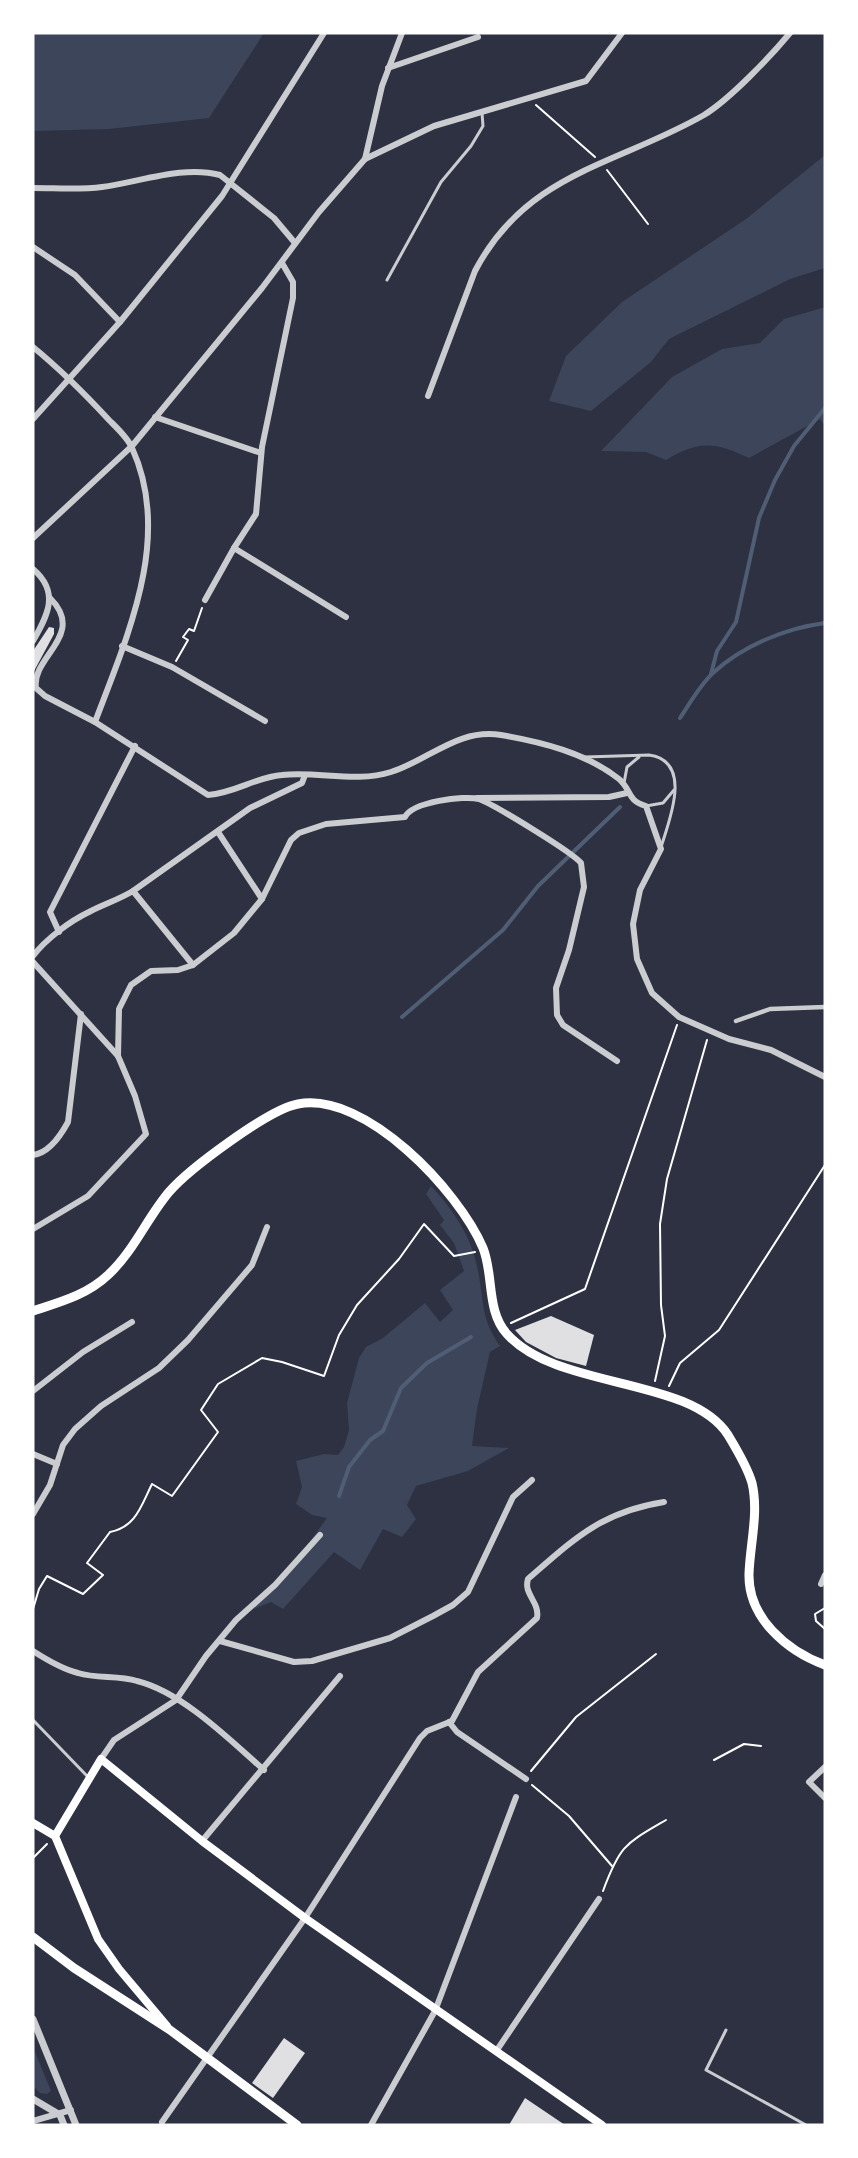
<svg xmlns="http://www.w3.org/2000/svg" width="858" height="2158" viewBox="0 0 858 2158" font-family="'Source Sans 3',sans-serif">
  <rect width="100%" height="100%" fill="#2d3142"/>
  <g fill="#3c4559">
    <polygon points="33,33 264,33 209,118 109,129 33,131"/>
    <polygon points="825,155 825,268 790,279 669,339 651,362 591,411 549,401 566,356 622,302 746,219"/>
    <path d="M822 308H825V426L820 419 749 458C715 442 699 440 666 460L646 452 601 451 672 377 722 349 760 343 784 319Z"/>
    <path d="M431 1186C456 1213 473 1239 479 1276 484 1306 482 1320 500 1346L490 1352 477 1409 472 1446 509 1448 468 1471 416 1486 407 1505 416 1519 402 1537 383 1529 360 1570 334 1552 283 1609 271 1602 244 1613 293 1565 327 1518 312 1515 296 1504 302 1487 296 1461 324 1454 338 1455 344 1447 349 1430 347 1403 359 1358 366 1347 383 1338 425 1303 440 1322 453 1310 440 1290 464 1271 454 1243 440 1225 444 1220 426 1194Z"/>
    <polygon points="33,2047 51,2091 47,2094 40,2093 33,2086"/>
  </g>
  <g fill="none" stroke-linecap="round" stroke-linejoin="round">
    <g stroke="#4f5d75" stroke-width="4">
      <polyline points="711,674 717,651 736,622 759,518 775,480 794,446 825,408"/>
      <path d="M680 718C690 703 700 685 713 673 742 646 786 628 825 623"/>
      <polyline points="402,1017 503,930 538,886 620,807"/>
      <polyline points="339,1496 349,1467 370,1440 383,1431 401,1388 427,1363 471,1337"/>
    </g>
  </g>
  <g fill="#e0e0e3">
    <polygon points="49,627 54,628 54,634 33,673 33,651"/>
    <polygon points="551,1316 594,1335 586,1366 556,1358 526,1342 515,1330"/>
    <polygon points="284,2038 305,2053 273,2098 252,2083"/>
    <polygon points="525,2098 565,2125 509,2125"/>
  </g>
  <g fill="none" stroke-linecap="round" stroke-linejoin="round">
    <g stroke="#fff" stroke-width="2">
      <polyline points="536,105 595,157"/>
      <polyline points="607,170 648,224"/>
      <polyline points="176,661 188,640 183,637 189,629 194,631 202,608"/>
      <polyline points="511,1323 585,1289 677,1025"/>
      <polyline points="655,1381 665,1336 661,1305 660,1224 667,1179 707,1040"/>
      <polyline points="669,1386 680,1363 719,1330 825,1165"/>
      <polyline points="825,1608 815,1614 816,1621 825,1629"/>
      <path d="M33 1609 39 1589 47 1576 83 1594 103 1575 87 1563 110 1532C136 1527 141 1506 152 1484L172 1496 218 1432 201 1410 218 1384 262 1358 282 1362 324 1376 339 1335 357 1305 399 1259 424 1224 454 1256 475 1252"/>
      <polyline points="714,1760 744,1744 761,1746"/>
      <polyline points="531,1771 576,1717 656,1654"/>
      <polyline points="532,1785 569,1816 612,1866"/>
      <polyline points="33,1858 47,1844"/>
      <path d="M603 1891C620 1845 625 1844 666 1820"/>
    </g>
    <g stroke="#caccd0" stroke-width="3">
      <polyline points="387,280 441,182 471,146 483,126 482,113"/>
      <path d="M585 757 649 755C693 761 670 819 661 847"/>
      <polyline points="624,783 627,767 639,757"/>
      <polyline points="646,806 663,803 674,790"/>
      <polyline points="33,1720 88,1777"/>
      <polyline points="726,2030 706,2070 806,2125"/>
    </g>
    <polyline stroke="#caccd0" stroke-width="4.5" points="736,1021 770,1009 825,1007"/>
    <g stroke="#caccd0" stroke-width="6">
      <polyline points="388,68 478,37"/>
      <polyline points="365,159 382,86 402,33"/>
      <path d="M33 188C56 188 80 190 102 187 140 182 183 165 220 175L274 218 295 243"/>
      <polyline points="33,247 75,275 120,322"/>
      <path d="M33 347C61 370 85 394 109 420 117 428 128 438 132 448 173 537 127 637 95 722"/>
      <path d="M428 396 475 271C527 172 617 165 704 115 730 99 770 57 790 33"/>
      <polyline points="155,417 261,453"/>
      <polyline points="33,419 120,322 222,196 324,33"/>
      <polyline points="33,538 132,446 262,288 319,212 365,159 434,126 586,81 622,33"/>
      <polyline points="234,548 346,617"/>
      <path d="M33 569C60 592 48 615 33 641"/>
      <path d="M50 598C87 635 31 657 36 688L45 696 95 722 208 795C235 793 256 777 282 775 317 771 357 783 391 772 429 760 458 728 501 735 542 742 586 753 619 779 632 790 626 800 646 806L661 849 640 890 633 924 637 959 652 993 679 1017 729 1039 771 1050 825 1077"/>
      <polyline points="205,600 234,548 256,514 262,447 293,298 293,282 282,263"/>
      <polyline points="122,646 172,667 265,721"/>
      <polyline points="477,798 609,797 627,793"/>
      <polyline points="218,832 262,899"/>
      <polyline points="133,891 193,965"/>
      <polyline points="59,932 50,912 135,746"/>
      <path d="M33 956C46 939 70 921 89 912 104 904 118 900 133 891L250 808 302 783 305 775"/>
      <polyline points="33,962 118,1056 135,1096 146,1134 88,1196 33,1229"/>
      <path d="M118 1056 119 1009 131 985 151 971 178 970 193 965 234 933 262 899 291 840 299 833 326 824 405 817C412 802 464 795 479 799 493 804 572 852 581 863L584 887 569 950 556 988 557 1015 563 1025 617 1061"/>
      <path d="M33 1155C49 1153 61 1135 68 1122L81 1014"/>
      <polyline points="33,1391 83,1352 132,1322"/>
      <polyline points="33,1454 57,1464"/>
      <polyline points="33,1514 50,1485 63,1445 75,1429 101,1406 159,1368 188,1340 252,1265 267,1227"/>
      <polyline points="821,1584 825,1575"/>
      <polyline points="220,1641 294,1662 312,1661 390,1638 433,1616 453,1605 468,1592 513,1497 532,1480"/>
      <path d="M33 1651C47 1660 62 1669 78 1673 97 1679 118 1675 137 1681 182 1692 230 1740 264 1770"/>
      <polyline points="449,1722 457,1732 526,1779"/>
      <polyline points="101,1759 114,1740 176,1700 206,1656 236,1620 275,1585 320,1535"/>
      <polyline points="825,1767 809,1782 825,1798"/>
      <polyline points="202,1841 340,1676"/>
      <polyline points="497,2050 599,1899"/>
      <polyline points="33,2121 71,2110"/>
      <path d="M162 2122 305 1918 420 1738 427 1731 452 1721 478 1672 537 1618C540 1602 523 1594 528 1579 574 1539 601 1512 664 1502"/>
      <polyline points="371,2125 435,2011 516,1797"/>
    </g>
    <g stroke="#caccd0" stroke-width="7">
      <polyline points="33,2019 76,2125"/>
      <polyline points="33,2099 60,2115 64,2125"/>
    </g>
    <g stroke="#fff" stroke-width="8">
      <polyline points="33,1823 55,1836 98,1939 119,1969 167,2026"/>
      <polyline points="55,1836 101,1759 202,1841 305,1918 602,2125"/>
    </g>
    <polyline stroke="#fff" stroke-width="9" points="33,1937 74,1968 170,2030 297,2125"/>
    <path stroke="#fff" stroke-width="9" d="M33 1311C60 1302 87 1295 108 1275 134 1251 147 1218 169 1192 189 1169 269 1109 298 1104 365 1091 459 1191 483 1248 494 1275 486 1311 507 1334 557 1390 690 1376 728 1435 737 1450 747 1466 752 1483 759 1513 750 1544 749 1574 748 1618 787 1651 825 1665"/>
  </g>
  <rect width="858" height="2158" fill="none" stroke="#ffffff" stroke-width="69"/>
</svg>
